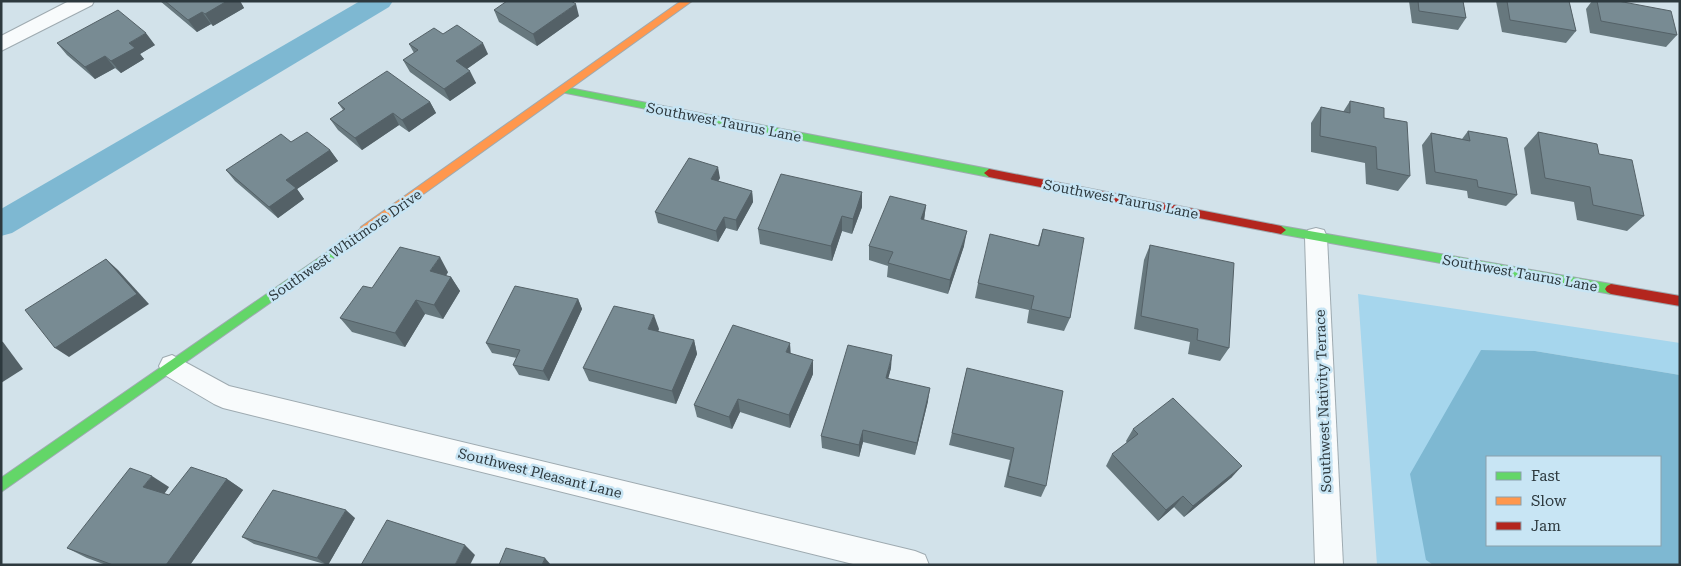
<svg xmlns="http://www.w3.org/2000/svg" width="1681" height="566" viewBox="0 0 1681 566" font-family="'Roboto Serif',serif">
  <rect width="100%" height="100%" fill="#d2e2ea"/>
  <polygon fill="#a6d6ed" points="1358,294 1680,343 1680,375 1535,351 1481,350 1426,560 1433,565 1377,565"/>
  <path fill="#7eb8d2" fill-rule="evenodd" d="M1481 350 1535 351 1680 375V565H1433L1426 560 1410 474ZM1487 457H1660V545H1487Z"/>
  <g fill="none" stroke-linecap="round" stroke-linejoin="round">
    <polygon fill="#7eb8d2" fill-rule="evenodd" points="360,1 393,1 389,7 12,233 1,236 1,209"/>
    <defs>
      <g id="street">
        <polygon points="69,1 94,1 92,5 1,51 1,36"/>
        <polygon points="1316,228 1324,230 1327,237 1343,565 1315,565 1305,237 1308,230"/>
        <polygon points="172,355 229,386 915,551 925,555 929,565 857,565 223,408 214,404 163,374 159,366 163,358"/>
      </g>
      <g id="fast">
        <polygon points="564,87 989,169 994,173 989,177 561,92 559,90"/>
        <polygon points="365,226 370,230 369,233 1,492 1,478"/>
        <polygon points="1281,226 1611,284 1615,286 1617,289 1615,292 1611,294 1281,234 1276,230"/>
      </g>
      <polygon id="slow" points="681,1 692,1 369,233 361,233 360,230 361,227"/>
      <g id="jam">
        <polygon points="989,169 1281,226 1286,230 1281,234 989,177 984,173"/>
        <polygon points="1611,284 1680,296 1680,306 1611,294 1607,292 1605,289 1607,286"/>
      </g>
    </defs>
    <use href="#street" stroke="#9eaab0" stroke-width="2"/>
    <use href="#fast" stroke="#9eaab0" stroke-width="2"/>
    <use href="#slow" stroke="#9eaab0" stroke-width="2"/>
    <use href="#jam" stroke="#9eaab0" stroke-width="2"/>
    <use href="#street" fill="#f8fbfc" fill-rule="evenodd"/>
    <use href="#fast" fill="#63d668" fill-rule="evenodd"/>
    <use href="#slow" fill="#ff974d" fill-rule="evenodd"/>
    <use href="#jam" fill="#b3261e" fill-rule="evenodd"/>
  </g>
  <g fill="#67787e">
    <polygon points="160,1 240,1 244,8 213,26 211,24 197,32"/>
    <polygon points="1409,1 1463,1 1466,18 1458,30 1412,23"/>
    <polygon points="1496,1 1569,1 1576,31 1566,43 1502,32"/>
    <polygon points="1592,1 1618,1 1677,35 1666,47 1590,33 1586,9"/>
    <polygon points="494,10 579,16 537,46 499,22"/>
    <polygon points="57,43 155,45 140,54 144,59 121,73 115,68 95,79 67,55"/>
    <polygon points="409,44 488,54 467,69 476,83 450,101 410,72 403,60 414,53"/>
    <polygon points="1350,101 1384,118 1410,176 1398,191 1366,184 1365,163 1311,152 1311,123 1321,107 1343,112"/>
    <polygon points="430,102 436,113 409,132 399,125 362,150 338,130 330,119 343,110 338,103"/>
    <polygon points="1468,131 1517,195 1506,206 1468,198 1467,191 1426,184 1422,145 1431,133 1462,139"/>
    <polygon points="1538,132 1599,154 1644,216 1627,231 1577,220 1574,202 1531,194 1524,148"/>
    <polygon points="291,142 330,150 338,161 297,189 304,199 278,218 235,181 226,170"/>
    <polygon points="720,178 718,181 752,191 753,202 737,231 726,228 718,242 658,223 655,212"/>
    <polygon points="862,192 862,207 852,234 842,231 832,261 760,244 758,229"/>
    <polygon points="926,205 924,220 964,246 948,294 887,277 888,266 869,260 869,246"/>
    <polygon points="1043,229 1070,318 1064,331 1027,323 1029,310 975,298 978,283 1038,245"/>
    <polygon points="1150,245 1229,348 1220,361 1188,354 1190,342 1134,329 1144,260"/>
    <polygon points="448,272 446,276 451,277 460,291 443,319 425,314 405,347 352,332 340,318 372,288"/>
    <polygon points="578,299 582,309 549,381 519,375 513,365 517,358 492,353 486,343"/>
    <polygon points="659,329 658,332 694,340 697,354 676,404 589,381 583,368"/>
    <polygon points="791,354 813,374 790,428 740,412 732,429 697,417 694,405"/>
    <polygon points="891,368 888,378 928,401 915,455 863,442 859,457 822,448 821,436"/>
    <polygon points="967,368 1046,486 1041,497 1004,487 1010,460 949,445"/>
    <polygon points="1133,429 1232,477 1184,517 1174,507 1158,521 1106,466 1112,454 1127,443 1126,441"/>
    <polygon points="227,479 243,490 190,565 106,565 87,558 67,548 169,487 164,494 169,495"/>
    <polygon points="355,518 328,565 254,544 242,537"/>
  </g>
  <g fill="#546167">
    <polygon points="227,1 240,1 244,8 213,26 205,14"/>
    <polygon points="576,4 579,16 537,46 533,34"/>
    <polygon points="202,12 211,24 197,32 188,20"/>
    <polygon points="146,33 155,45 140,54 144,59 121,73 111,61 129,43"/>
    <polygon points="483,43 488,54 461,73 456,61"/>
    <polygon points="105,56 115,68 95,79 85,67"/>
    <polygon points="470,71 476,83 450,101 444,89"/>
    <polygon points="430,102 436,113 409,132 402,120"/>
    <polygon points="393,113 399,125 362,150 355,138"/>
    <polygon points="330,150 338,161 297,189 304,199 278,218 269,207 286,180"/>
    <polygon points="718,167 720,178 713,190 711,179"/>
    <polygon points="752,191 753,202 737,231 736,220"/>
    <polygon points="862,192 862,207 852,234 853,219"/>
    <polygon points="926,205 924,220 921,219"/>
    <polygon points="842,216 842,231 832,261 831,246"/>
    <polygon points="724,217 726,228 718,242 716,231"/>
    <polygon points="967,231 964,246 948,294 950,280"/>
    <polygon points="440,257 448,272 439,286 430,271"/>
    <polygon points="106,259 118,270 149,304 69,357 55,348"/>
    <polygon points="451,277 460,291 443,319 434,305"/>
    <polygon points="578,299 582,309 549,381 543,371"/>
    <polygon points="416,300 425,314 405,347 395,333"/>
    <polygon points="654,315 659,329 652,343 648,329"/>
    <polygon points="694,340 697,354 676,404 672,391"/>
    <polygon points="1,341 3,342 23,369 1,383"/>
    <polygon points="790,343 791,357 786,352"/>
    <polygon points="892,355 891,368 885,391 886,378"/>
    <polygon points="813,360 813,374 790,428 789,415"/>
    <polygon points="930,388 928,401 915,455 917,443"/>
    <polygon points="738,399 740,412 732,429 729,417"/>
    <polygon points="863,430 863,442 859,457 859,445"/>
    <polygon points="1242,466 1232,477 1184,517 1193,506"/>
    <polygon points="152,476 169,487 161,498 143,487"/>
    <polygon points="227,479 243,490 190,565 166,565"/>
    <polygon points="1183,496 1174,507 1158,521 1166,510"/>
    <polygon points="346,510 355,518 328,565 327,565 317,558"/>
    <polygon points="465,545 475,555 470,565 455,565"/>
    <polygon points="545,558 551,565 542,565"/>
  </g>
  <g fill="#788b93" stroke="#546167">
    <polygon points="165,1 227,1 205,14 202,12 188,20"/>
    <polygon points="507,1 571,1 576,4 533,34 494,10"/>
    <polygon points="1418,1 1463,1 1466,18 1419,11"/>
    <polygon points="1507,1 1569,1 1576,31 1510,20"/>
    <polygon points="1597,1 1618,1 1671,11 1677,35 1601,21"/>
    <polygon points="118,10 146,33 129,43 135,48 111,61 105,56 85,67 57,43"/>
    <polygon points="457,25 483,43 456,61 470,71 444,89 403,60 418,50 409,44 434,28 443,34"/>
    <polygon points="387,71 430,102 402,120 393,113 355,138 330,119 345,109 338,103"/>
    <polygon points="1350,101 1384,108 1384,118 1407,122 1410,176 1377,169 1376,147 1320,136 1321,107 1350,113"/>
    <polygon points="1468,131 1507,138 1517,195 1478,187 1477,180 1435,172 1431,133 1470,141"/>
    <polygon points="307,132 330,150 286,180 296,188 269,207 226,170 281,134 291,142"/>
    <polygon points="1538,132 1597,144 1599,154 1632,160 1644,216 1593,205 1590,187 1545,178"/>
    <polygon points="689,158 718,167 711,179 752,191 736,220 724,217 716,231 655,212"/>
    <polygon points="781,174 862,192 853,219 842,216 831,246 758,229"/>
    <polygon points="890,196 926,205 921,219 967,231 950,280 888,263 893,252 869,246"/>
    <polygon points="1043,229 1084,238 1070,318 1031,309 1034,296 978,283 990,234 1039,246"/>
    <polygon points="1150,245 1234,263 1229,348 1197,340 1198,329 1141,316"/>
    <polygon points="400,247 440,257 430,271 451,277 434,305 416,300 395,333 340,318 363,286 372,288"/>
    <polygon points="106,259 137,294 55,348 25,310"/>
    <polygon points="515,286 578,299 543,371 513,365 520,350 486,343"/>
    <polygon points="614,306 654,315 648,329 694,340 672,391 583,368"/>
    <polygon points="733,325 790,343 786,352 813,360 789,415 738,399 729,417 694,405"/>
    <polygon points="848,345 892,355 886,378 930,388 917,443 863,430 859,445 821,436"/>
    <polygon points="967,368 1063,391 1046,486 1008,476 1014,448 952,433"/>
    <polygon points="1173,398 1242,466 1193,506 1183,496 1166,510 1112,454 1138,434 1133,429"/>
    <polygon points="191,467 227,479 166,565 113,565 67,548 130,468 152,476 143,487 169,495"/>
    <polygon points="273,490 346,510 317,558 242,537"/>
    <polygon points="387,520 465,545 455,565 361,565"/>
    <polygon points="506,548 545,558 542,565 499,565"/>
  </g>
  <g text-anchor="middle" stroke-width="5" stroke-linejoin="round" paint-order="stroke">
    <g font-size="14" fill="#2d393e" stroke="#c8e5f4">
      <text transform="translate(724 122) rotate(11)" y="5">Southwest Taurus Lane</text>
      <text transform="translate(1121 199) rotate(11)" y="5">Southwest Taurus Lane</text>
      <text transform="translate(345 245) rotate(-35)" y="5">Southwest Whitmore Drive</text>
      <text transform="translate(1520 273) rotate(10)" y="5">Southwest Taurus Lane</text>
      <text transform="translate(1323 401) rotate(-92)" y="5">Southwest Nativity Terrace</text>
      <text transform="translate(540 473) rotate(14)" y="5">Southwest Pleasant Lane</text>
    </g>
  </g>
  <rect width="1681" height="566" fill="none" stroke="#2d393e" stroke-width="5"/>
  <rect x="1486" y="456" width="175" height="90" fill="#c8e5f4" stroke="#8aa0ab"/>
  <rect x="1496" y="472" width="25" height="8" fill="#63d668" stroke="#8aa0ab"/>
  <text x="1531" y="481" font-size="15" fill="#2d393e">Fast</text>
  <rect x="1496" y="497" width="25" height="8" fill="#ff974d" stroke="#8aa0ab"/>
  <text x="1531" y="506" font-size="15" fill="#2d393e">Slow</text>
  <rect x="1496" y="522" width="25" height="8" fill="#b3261e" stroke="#8aa0ab"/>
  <text x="1531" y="531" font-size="15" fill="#2d393e">Jam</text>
</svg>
